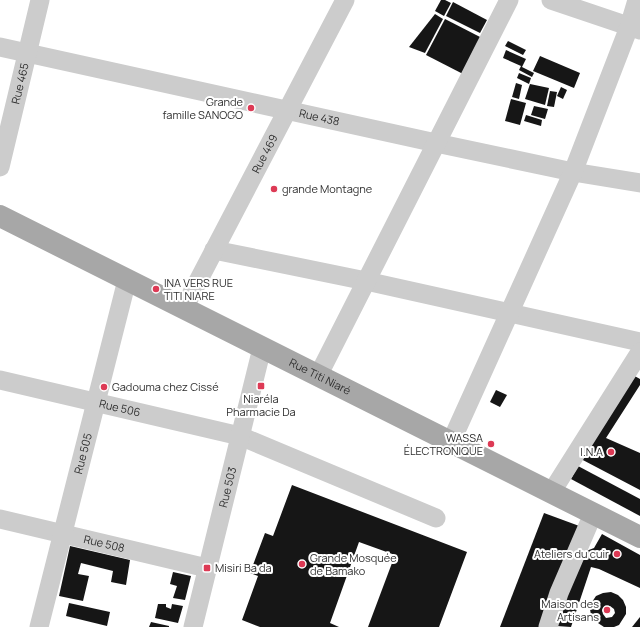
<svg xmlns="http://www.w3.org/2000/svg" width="640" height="627" viewBox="0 0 640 627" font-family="Manrope,sans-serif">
  <rect width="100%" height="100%" fill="#fff"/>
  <g fill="#161616" fill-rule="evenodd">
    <polygon points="441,0 445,0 451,3 444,16 435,11"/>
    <polygon points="453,2 487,20 480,33 446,16"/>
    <polygon points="435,14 443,19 425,53 409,47"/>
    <polygon points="445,19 482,38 463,74 426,55"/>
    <polygon points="508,41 526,50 523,55 505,46"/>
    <polygon points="506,50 526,59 522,67 534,73 532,77 519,70 521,66 503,58"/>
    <polygon points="540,56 580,73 574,88 533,71"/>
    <polygon points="519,73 531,78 529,84 517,78"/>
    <polygon points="516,83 522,85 519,99 512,97"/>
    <polygon points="530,84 549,88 545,105 525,99"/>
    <polygon points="561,87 567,90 563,99 557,96"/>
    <polygon points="550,91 557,92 554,107 547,106"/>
    <polygon points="511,99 526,103 520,125 505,121"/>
    <polygon points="534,106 548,109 545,119 531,115"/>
    <polygon points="526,115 542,120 541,126 524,121"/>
    <polygon points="631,374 640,379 640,385 606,438 640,453 640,490 579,458"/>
    <polygon points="496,390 507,395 500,407 490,402"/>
    <polygon points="578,466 640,499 640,516 571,479"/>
    <polygon points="292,485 467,552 439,627 368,627 395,555 359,542 330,623 339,627 260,627 242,620 258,576 250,573 265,533 273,536"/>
    <polygon points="544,513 582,527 542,627 500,627"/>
    <polygon points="602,534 640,555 640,588 599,569 591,567 571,627 556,626 581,553 594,548"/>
    <polygon points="70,546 130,560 126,585 111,582 113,571 81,563 78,574 89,576 83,601 59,596"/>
    <polygon points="173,572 191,576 185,600 173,598 177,586 170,584"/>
    <path d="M611 592 618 595 623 600 626 607V614L619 625 614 627H604L595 621 591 615 590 609 592 602 596 596 603 593ZM605 606H610L614 609 615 613 612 617 606 618 603 614 602 610Z"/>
    <polygon points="69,603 110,612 107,626 66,616"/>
    <polygon points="158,604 166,604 166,607 171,609 172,604 183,606 178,623 155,618"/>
    <polygon points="640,617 640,627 632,627"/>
    <polygon points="151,622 169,626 169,627 149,627"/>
  </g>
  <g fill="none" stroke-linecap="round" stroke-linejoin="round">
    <g stroke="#ccc" stroke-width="19">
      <polyline points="551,0 640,30"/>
      <path id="s1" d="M0 47 436 143 573 172 640 183"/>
      <path id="s2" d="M0 167 40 0"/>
      <polyline points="214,250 366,281 640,342"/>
      <path id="s3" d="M184 308 345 0"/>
      <polyline points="318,376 509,0"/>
      <path id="s4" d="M0 380 240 436 436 518"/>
      <polyline points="451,442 573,172 629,27 637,0"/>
      <polyline points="551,493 640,352"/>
      <path id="s5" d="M0 519 207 568"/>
      <path id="s6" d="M39 627 127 280"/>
      <path id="s7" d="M193 627 262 348"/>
      <polyline points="548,627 559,593 593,514"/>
    </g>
    <path stroke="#a7a7a7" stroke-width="22" id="s8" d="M0 216 640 537"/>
  </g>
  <g fill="#dd3a55" stroke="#fff" stroke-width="1.5">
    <circle cx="251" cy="108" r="4"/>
    <circle cx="274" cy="189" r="4"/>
    <circle cx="156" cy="289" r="4"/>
    <rect x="257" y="382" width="8" height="8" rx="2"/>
    <circle cx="104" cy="387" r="4"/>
    <circle cx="491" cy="444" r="4"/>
    <circle cx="611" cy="452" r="4"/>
    <circle cx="617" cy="554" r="4"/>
    <circle cx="302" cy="564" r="4"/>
    <rect x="203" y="564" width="8" height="8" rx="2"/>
    <circle cx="607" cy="610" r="4"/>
  </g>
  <g text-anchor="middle" stroke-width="4" stroke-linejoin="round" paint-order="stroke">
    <g font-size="11" fill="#2f2f2f" stroke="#fff">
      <text dy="4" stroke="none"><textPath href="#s2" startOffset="86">Rue 465</textPath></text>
      <text dy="4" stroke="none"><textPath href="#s1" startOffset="327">Rue 438</textPath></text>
      <text dy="4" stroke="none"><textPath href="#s3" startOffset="174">Rue 469</textPath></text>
      <text dy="4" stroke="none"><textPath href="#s8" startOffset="358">Rue Titi Niaré</textPath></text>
      <text dy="4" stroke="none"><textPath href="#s4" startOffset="123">Rue 506</textPath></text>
      <text dy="4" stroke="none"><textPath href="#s6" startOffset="179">Rue 505</textPath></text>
      <text dy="4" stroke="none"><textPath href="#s7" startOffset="144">Rue 503</textPath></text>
      <text dy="4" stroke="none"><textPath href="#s5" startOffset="107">Rue 508</textPath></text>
    </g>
    <g font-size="11" fill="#2f2f2f" stroke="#fff" text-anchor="end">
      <text x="243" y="106">Grande<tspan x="243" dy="13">famille SANOGO</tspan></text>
      <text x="282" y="193" text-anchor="start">grande Montagne</text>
      <text x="164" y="287" text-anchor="start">INA VERS RUE<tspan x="164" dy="13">TITI NIARE</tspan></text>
      <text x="112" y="391" text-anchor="start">Gadouma chez Cissé</text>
      <text x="261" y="403" text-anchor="middle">Niaréla<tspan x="261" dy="13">Pharmacie Da</tspan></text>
      <text x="483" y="442">WASSA<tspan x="483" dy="13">ÉLECTRONIQUE</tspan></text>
      <text x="603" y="456">I.N.A</text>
      <text x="609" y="558">Ateliers du cuir</text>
      <text x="310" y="562" text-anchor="start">Grande Mosquée<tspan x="310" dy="13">de Bamako</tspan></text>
      <text x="215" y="572" text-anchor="start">Misiri Ba da</text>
      <text x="599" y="608">Maison des<tspan x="599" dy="13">Artisans</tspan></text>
    </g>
  </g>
</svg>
